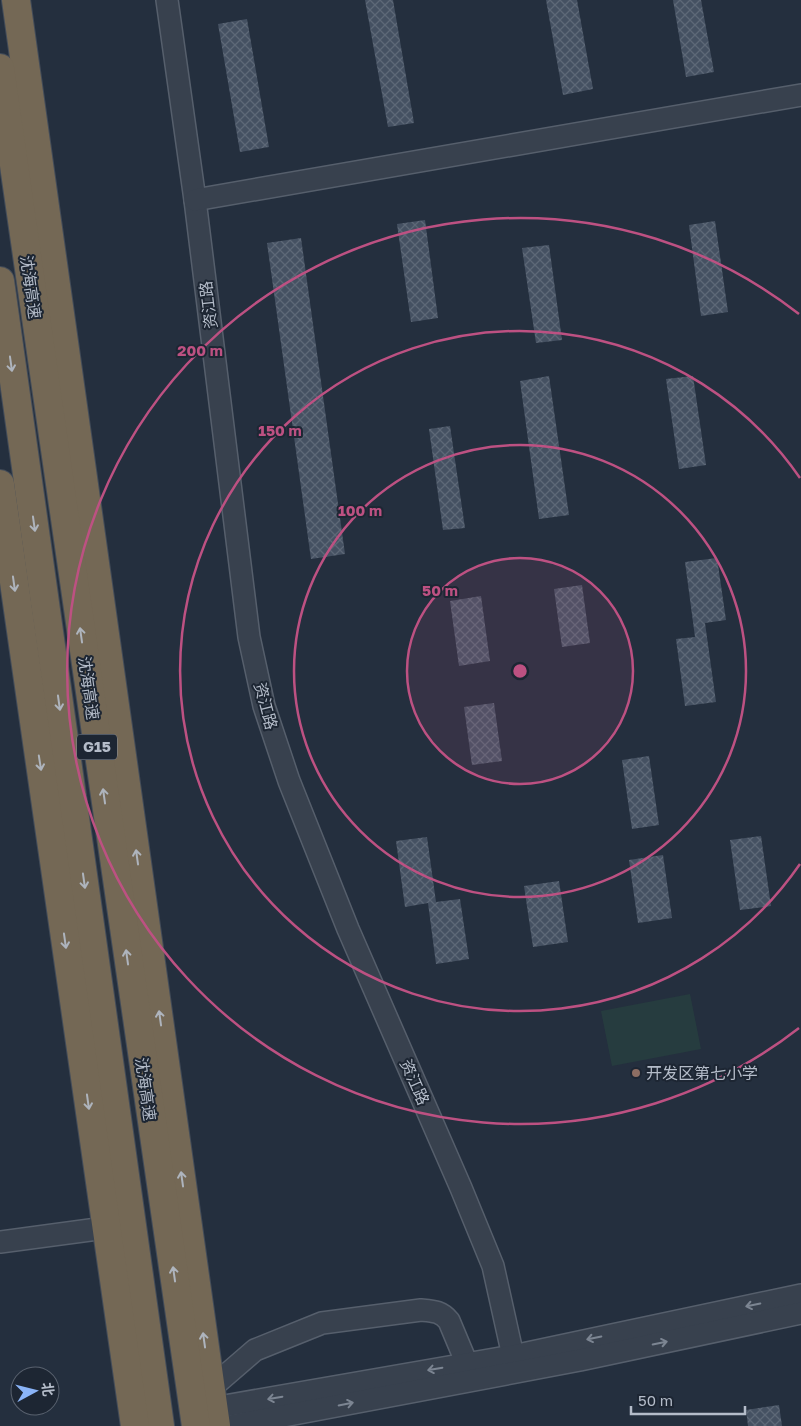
<svg xmlns="http://www.w3.org/2000/svg" width="801" height="1426" viewBox="0 0 801 1426" font-family="'Golos Text','Noto Sans SC',sans-serif">
  <defs>
    <pattern id="building-cross-hatch" width="8" height="8" patternUnits="userSpaceOnUse" patternTransform="scale(1.25)"><rect width="8" height="8" fill="#455162"/><path d="M0 0l8 8M0 8l8-8" fill="none" stroke="#5d6877"/></pattern>
  </defs>
  <rect width="100%" height="100%" fill="#242f3e"/>
  <polygon fill="#263c3f" points="690,994 701,1049 612,1066 601,1011"/>
  <g fill="url(#building-cross-hatch)">
    <polygon points="365,0 393,0 414,123 388,127"/>
    <polygon points="546,0 577,0 593,89 563,95"/>
    <polygon points="673,0 701,0 714,72 686,77"/>
    <polygon points="247,19 269,147 240,152 218,24"/>
    <polygon points="425,220 438,318 411,322 397,224"/>
    <polygon points="715,221 728,312 701,316 689,225"/>
    <polygon points="301,238 345,554 311,559 267,243"/>
    <polygon points="549,245 562,340 536,343 522,248"/>
    <polygon points="549,376 569,515 539,519 520,381"/>
    <polygon points="693,376 706,465 679,469 666,379"/>
    <polygon points="450,426 465,528 443,530 429,429"/>
    <polygon points="717,558 726,620 705,623 716,702 685,706 676,639 695,637 685,562"/>
    <polygon points="582,585 590,643 562,647 554,589"/>
    <polygon points="481,596 490,661 459,666 450,601"/>
    <polygon points="494,703 502,761 472,765 464,707"/>
    <polygon points="649,756 659,825 632,829 622,760"/>
    <polygon points="761,836 771,906 740,910 730,840"/>
    <polygon points="427,837 436,902 460,899 469,959 436,964 428,903 405,907 396,841"/>
    <polygon points="663,855 672,918 638,923 629,860"/>
    <polygon points="559,881 568,942 533,947 524,886"/>
    <polygon points="779,1405 782,1426 748,1426 746,1410"/>
  </g>
  <g fill="none" stroke-linecap="round" stroke-linejoin="round">
    <defs>
      <g id="minor">
        <polyline points="167,0 195,200 249,637 264,706 289,781 348,929 461,1188 493,1266 513,1356 518,1371"/>
        <polyline points="195,200 801,95"/>
        <polyline points="0,1242 105,1228"/>
        <path d="M211 1388 255 1350 322 1323 421 1310C433 1311 441 1311 449 1321L467 1364"/>
        <polyline points="213,1408 513,1356 801,1295"/>
        <polyline points="230,1426 580,1360 801,1313"/>
      </g>
      <g id="highway">
        <polyline points="16,0 216,1426"/>
        <polyline points="0,68 196,1426"/>
        <polyline points="0,281 160,1426"/>
        <polyline points="0,484 135,1426"/>
      </g>
    </defs>
    <use href="#minor" stroke="#565f6c" stroke-width="24"/>
    <use href="#highway" stroke="#434c59" stroke-width="30"/>
    <use href="#minor" stroke="#38414e" stroke-width="21"/>
    <use href="#highway" stroke="#746855" stroke-width="28"/>
  </g>
  <defs><path id="oneway-shaft" d="M-6 0H5M1.5-3L5.5 0L1.5 3" fill="none" stroke-width="1.6" stroke-linecap="round" stroke-linejoin="round" transform="scale(1.25)"/></defs>
  <g stroke="#aeb4bd">
    <use href="#oneway-shaft" transform="translate(11 364) rotate(82)"/>
    <use href="#oneway-shaft" transform="translate(34 524) rotate(82)"/>
    <use href="#oneway-shaft" transform="translate(14 584) rotate(82)"/>
    <use href="#oneway-shaft" transform="translate(81 635) rotate(-98)"/>
    <use href="#oneway-shaft" transform="translate(59 703) rotate(82)"/>
    <use href="#oneway-shaft" transform="translate(40 763) rotate(81)"/>
    <use href="#oneway-shaft" transform="translate(104 796) rotate(-98)"/>
    <use href="#oneway-shaft" transform="translate(137 857) rotate(-98)"/>
    <use href="#oneway-shaft" transform="translate(84 881) rotate(82)"/>
    <use href="#oneway-shaft" transform="translate(65 941) rotate(82)"/>
    <use href="#oneway-shaft" transform="translate(127 957) rotate(-98)"/>
    <use href="#oneway-shaft" transform="translate(160 1018) rotate(-98)"/>
    <use href="#oneway-shaft" transform="translate(88 1102) rotate(82)"/>
    <use href="#oneway-shaft" transform="translate(182 1179) rotate(-98)"/>
    <use href="#oneway-shaft" transform="translate(174 1274) rotate(-98)"/>
    <use href="#oneway-shaft" transform="translate(204 1340) rotate(-98)"/>
  </g>
  <g stroke="#7c8592">
    <use href="#oneway-shaft" transform="translate(753 1305) rotate(168)"/>
    <use href="#oneway-shaft" transform="translate(594 1338) rotate(168)"/>
    <use href="#oneway-shaft" transform="translate(660 1343) rotate(-12)"/>
    <use href="#oneway-shaft" transform="translate(435 1369) rotate(170)"/>
    <use href="#oneway-shaft" transform="translate(275 1398) rotate(170)"/>
    <use href="#oneway-shaft" transform="translate(346 1404) rotate(-11)"/>
  </g>
  <circle cx="520" cy="671" r="113" fill="#bd5182" fill-opacity=".12"/>
  <g fill="none" stroke="#bd5182" stroke-width="2.5">
    <circle cx="520" cy="671" r="113"/>
    <circle cx="520" cy="671" r="226"/>
    <path d="M800 864A340 340 0 1 1 800 478"/>
    <path d="M799 1028A453 453 0 1 1 799 314"/>
  </g>
  <circle fill="#8d6e63" stroke="#1d2633" stroke-width="2" cx="636" cy="1073" r="5"/>
  <g text-anchor="middle" stroke-width="4" stroke-linejoin="round" paint-order="stroke">
    <rect fill="#1d2633" stroke="#878f9c" stroke-width="1" x="77" y="734.5" width="40" height="25" rx="4"/>
    <g font-size="15" font-weight="bold" fill="#b4bcc9">
      <text x="97" y="752">G15</text>
    </g>
    <g font-size="16" fill="#b4bcc9" stroke="#1d2633">
      <text transform="translate(31 287) rotate(82)" y="6">沈海高速</text>
      <text transform="translate(208 305) rotate(-97)" y="6">资江路</text>
      <text transform="translate(89 688) rotate(82)" y="6">沈海高速</text>
      <text transform="translate(266 706) rotate(75)" y="6">资江路</text>
      <text transform="translate(415 1082) rotate(66)" y="6">资江路</text>
      <text transform="translate(146 1089) rotate(82)" y="6">沈海高速</text>
    </g>
    <g font-size="16" fill="#b4bcc9" stroke="#1d2633" text-anchor="start">
      <text x="646" y="1079">开发区第七小学</text>
    </g>
  </g>
  <circle cx="520" cy="671" r="8" fill="#bd5182" stroke="#1d2633" stroke-width="2.5"/>
  <g font-size="15" text-anchor="middle" font-weight="bold" fill="#bd5182" stroke="#1d2633" stroke-width="4" stroke-linejoin="round" paint-order="stroke">
    <text x="200" y="356">200 m</text>
    <text x="280" y="436">150 m</text>
    <text x="360" y="516">100 m</text>
    <text x="440" y="596">50 m</text>
  </g>
  <g transform="translate(35 1391) rotate(83)"><circle r="24" fill="#1d2633" stroke="#59626f"/>
  <path d="M0-4L9 19L0 12L-9 19Z" fill="#8ab4f8"/>
  <text y="-8" font-size="14" font-weight="bold" text-anchor="middle" fill="#b4bcc9">北</text>
  </g>
  <path d="M631 1406v8h114v-8" fill="none" stroke="#b4bcc9" stroke-width="2.5"/>
  <text x="638" y="1406" font-size="15" fill="#b4bcc9" stroke="#1d2633" stroke-width="4" paint-order="stroke">50 m</text>
</svg>
